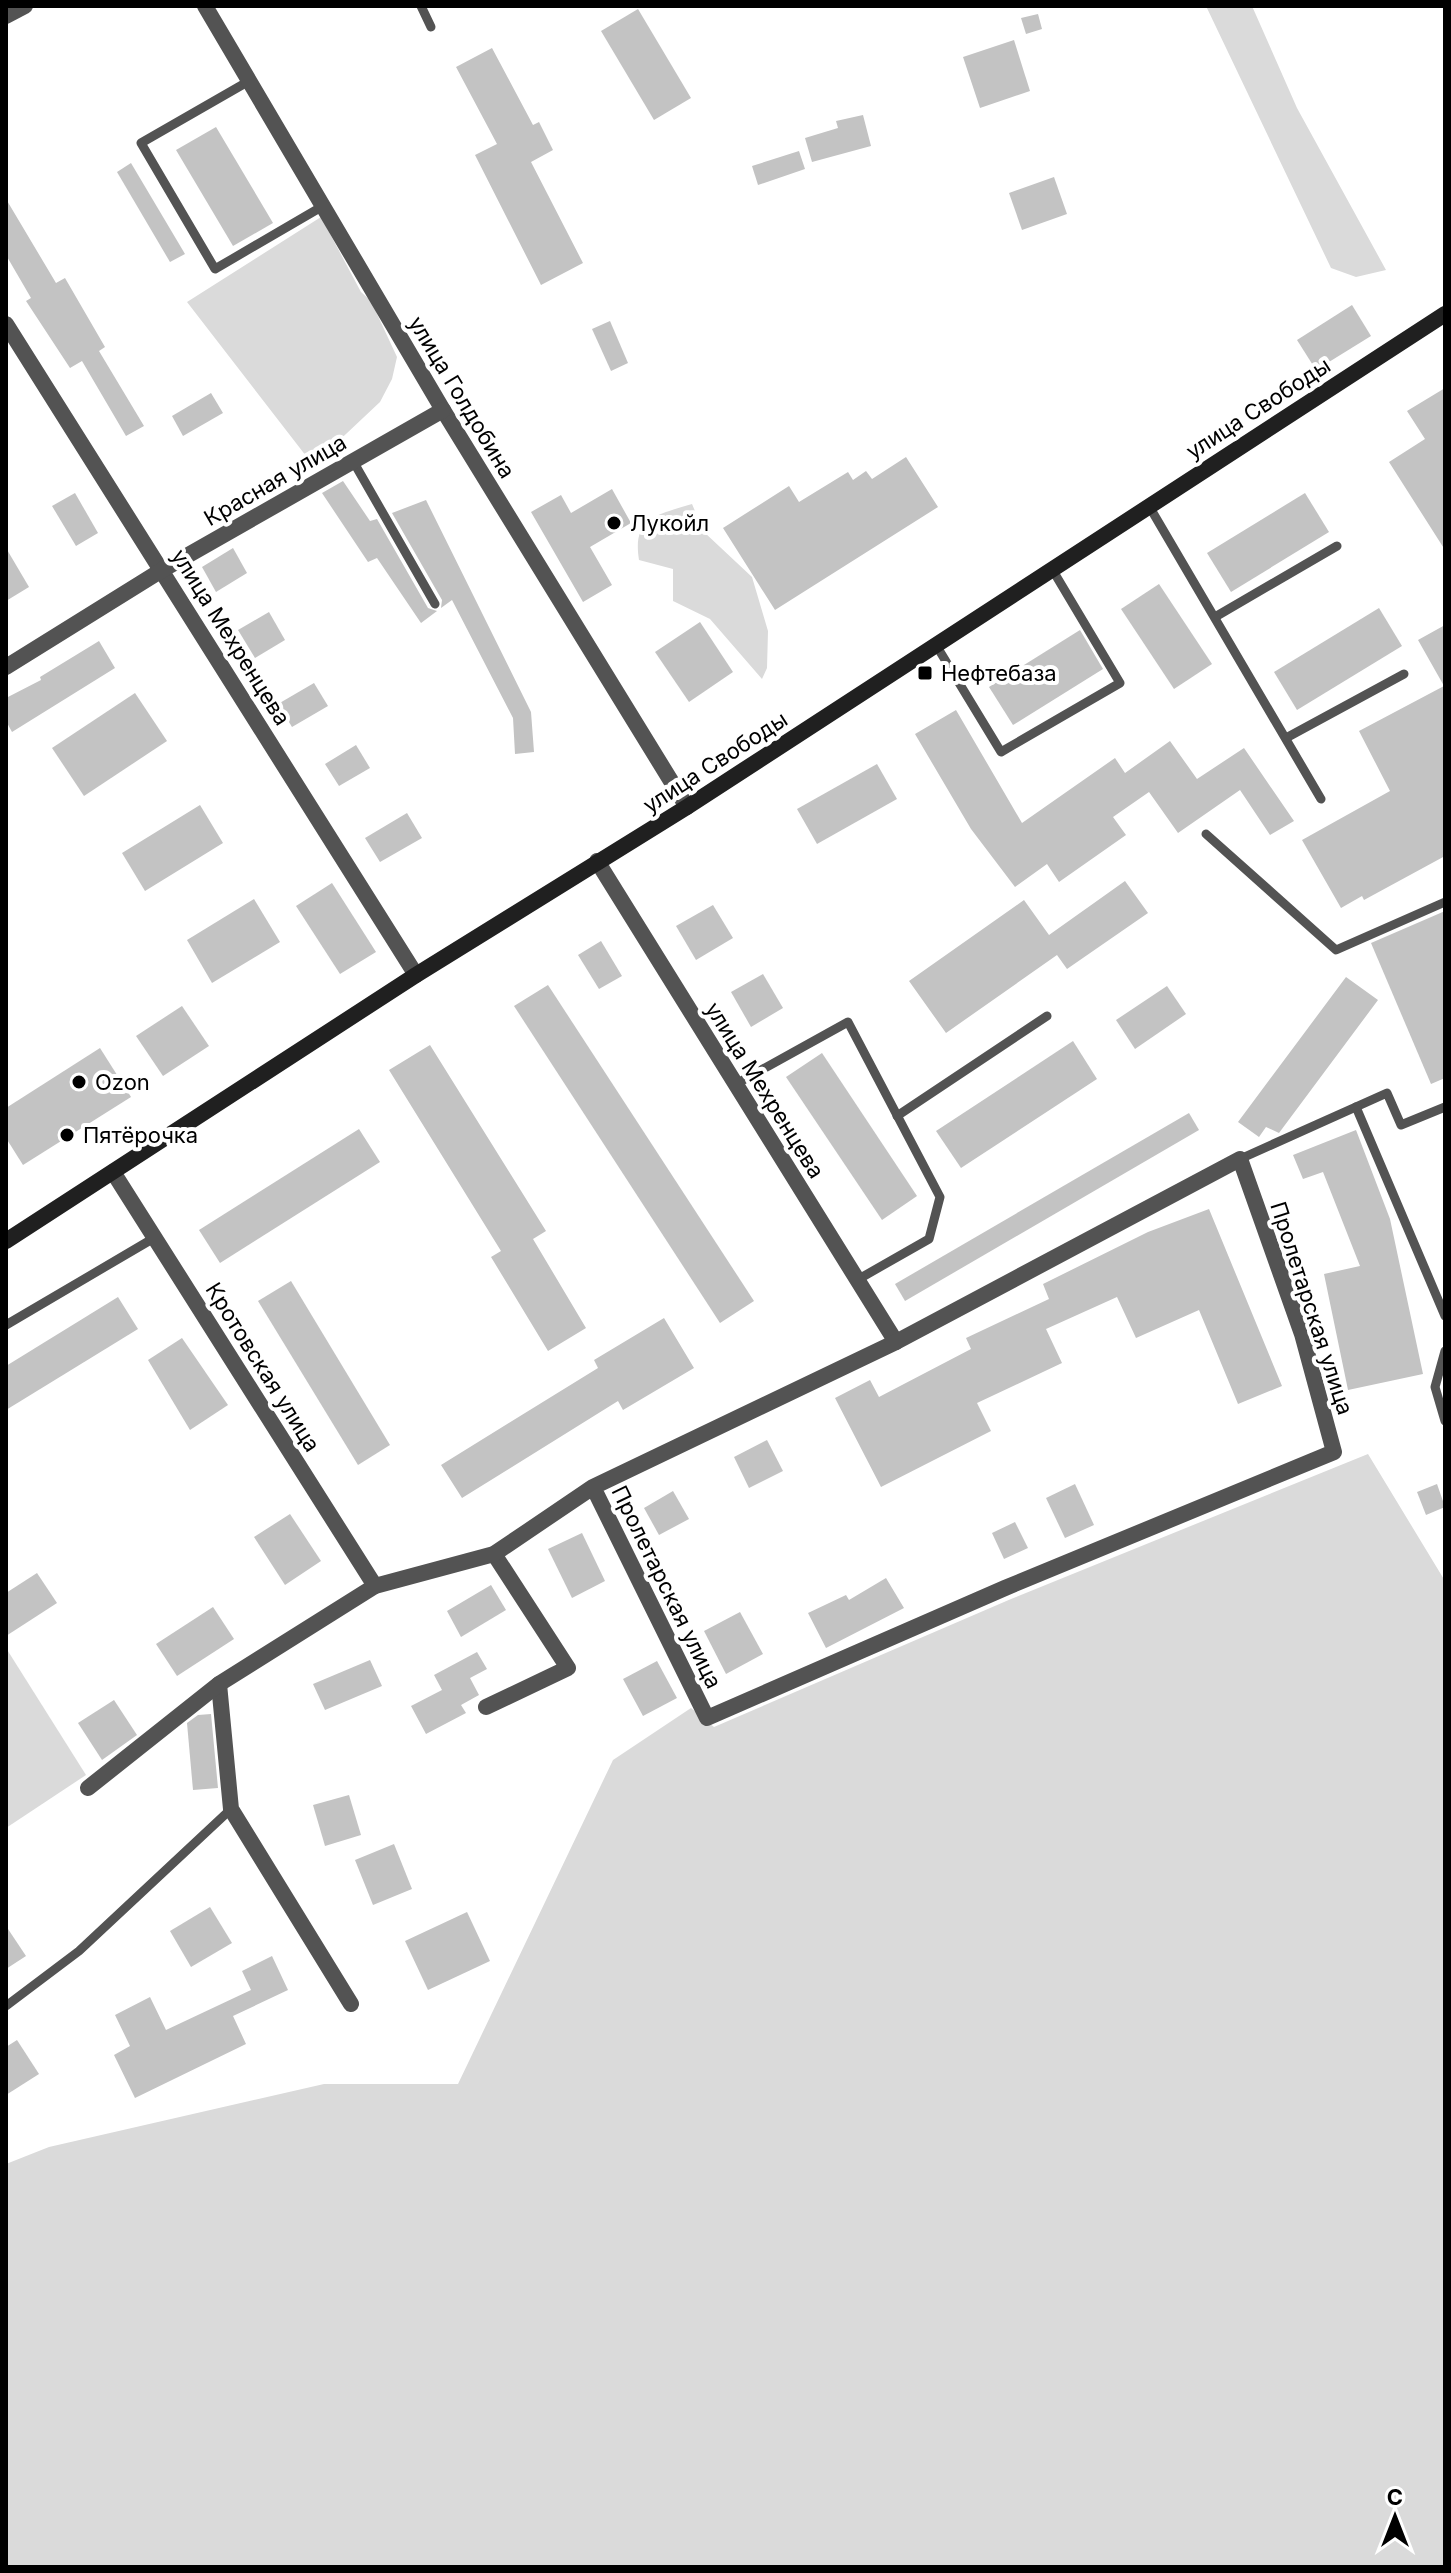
<svg xmlns="http://www.w3.org/2000/svg" width="1451" height="2573" viewBox="0 0 1451 2573" font-family="Inter,sans-serif">
  <rect width="100%" height="100%" fill="#fff"/>
  <g fill="#dadada">
    <polygon points="1206,6 1252,6 1297,108 1386,270 1356,277 1331,268"/>
    <polygon points="321,217 361,292 371,301 397,357 392,379 380,402 313,465 187,302"/>
    <path d="M692 504 704 532 752 577 768 631 767 668 762 679 710 619 673 601V569L639 560C632 517 657 515 692 504Z"/>
    <polygon points="1368,1454 1445,1581 1445,2567 6,2567 6,2164 49,2147 324,2084 458,2084 613,1760 691,1708 714,1727 1011,1599"/>
    <polygon points="6,1648 86,1775 6,1828"/>
  </g>
  <g fill="#c3c3c3">
    <polygon points="638,9 691,98 654,120 601,31"/>
    <polygon points="1038,14 1042,29 1026,34 1021,18"/>
    <polygon points="1014,40 1030,91 980,108 963,57"/>
    <polygon points="492,48 533,125 539,122 553,150 531,162 583,263 541,285 475,155 497,144 456,67"/>
    <polygon points="863,115 871,146 812,162 805,138 838,128 836,121"/>
    <polygon points="216,127 273,223 233,246 176,150"/>
    <polygon points="799,151 805,169 758,185 752,166"/>
    <polygon points="131,163 185,254 170,262 117,172"/>
    <polygon points="1054,177 1067,214 1022,230 1009,193"/>
    <polygon points="6,199 56,283 65,278 105,347 99,351 144,426 126,436 82,361 70,368 26,301 31,298 6,255"/>
    <polygon points="1352,305 1371,336 1316,370 1297,340"/>
    <polygon points="610,321 628,363 611,371 592,329"/>
    <polygon points="1445,388 1445,550 1389,462 1425,439 1407,411"/>
    <polygon points="211,393 223,413 183,436 172,416"/>
    <polygon points="906,457 938,507 775,610 723,528 789,486 799,502 848,472 853,480 866,471 872,479"/>
    <polygon points="343,481 370,521 377,519 428,608 437,611 421,623 377,558 368,562 322,493"/>
    <polygon points="612,489 631,523 590,547 612,585 583,602 531,512 561,495 571,513"/>
    <polygon points="75,493 98,533 76,546 52,506"/>
    <polygon points="1305,493 1329,532 1231,592 1207,553"/>
    <polygon points="426,500 531,712 534,752 515,754 513,718 452,600 441,608 442,600 392,513"/>
    <polygon points="6,548 29,587 6,601"/>
    <polygon points="233,548 247,573 216,592 202,567"/>
    <polygon points="1159,584 1212,664 1174,689 1121,609"/>
    <polygon points="1379,608 1402,646 1297,710 1274,672"/>
    <polygon points="269,612 285,640 255,658 238,630"/>
    <polygon points="700,622 733,672 689,702 655,652"/>
    <polygon points="1445,625 1445,856 1364,900 1362,896 1341,908 1302,840 1390,791 1359,731 1444,686 1418,640"/>
    <polygon points="1080,630 1103,669 1013,725 989,687"/>
    <polygon points="99,641 115,668 12,732 6,721 6,698 41,680 40,677"/>
    <polygon points="314,683 328,706 292,727 278,704"/>
    <polygon points="135,693 167,741 84,796 52,748"/>
    <polygon points="956,710 1022,823 1115,758 1125,773 1170,741 1197,779 1244,748 1294,821 1270,835 1240,790 1178,833 1149,792 1113,817 1126,835 1059,882 1047,864 1015,887 971,829 915,734"/>
    <polygon points="356,745 370,768 339,786 325,764"/>
    <polygon points="877,764 897,799 817,844 797,809"/>
    <polygon points="200,805 223,843 145,891 122,853"/>
    <polygon points="407,813 422,838 380,862 365,838"/>
    <polygon points="1125,881 1148,913 1067,969 1057,955 946,1033 909,981 1024,900 1049,935"/>
    <polygon points="332,883 376,952 340,974 296,906"/>
    <polygon points="254,899 280,942 212,983 187,940"/>
    <polygon points="713,905 733,938 696,960 676,926"/>
    <polygon points="1445,911 1445,1078 1431,1084 1371,943"/>
    <polygon points="601,941 622,976 599,989 578,955"/>
    <polygon points="763,974 783,1008 751,1027 731,992"/>
    <polygon points="1346,977 1378,1000 1279,1133 1266,1127 1259,1137 1238,1122"/>
    <polygon points="548,985 754,1301 720,1323 514,1006"/>
    <polygon points="1167,986 1186,1014 1135,1049 1116,1020"/>
    <polygon points="182,1006 209,1046 163,1076 136,1036"/>
    <polygon points="1073,1041 1097,1079 961,1168 936,1131"/>
    <polygon points="430,1045 546,1231 533,1239 586,1328 548,1351 491,1257 501,1251 389,1070"/>
    <polygon points="100,1048 131,1097 23,1165 6,1138 6,1108"/>
    <polygon points="822,1053 917,1196 882,1220 786,1077"/>
    <polygon points="1189,1113 1199,1130 905,1301 895,1284"/>
    <polygon points="359,1129 380,1162 220,1263 199,1230"/>
    <polygon points="1356,1130 1390,1219 1423,1374 1348,1390 1324,1274 1360,1266 1323,1172 1303,1179 1293,1155"/>
    <polygon points="1209,1209 1282,1386 1238,1404 1199,1310 1136,1338 1117,1297 1046,1329 1062,1363 977,1403 991,1431 881,1487 835,1398 870,1380 879,1397 971,1349 966,1338 1049,1299 1043,1284 1148,1232"/>
    <polygon points="291,1281 390,1445 358,1465 258,1301"/>
    <polygon points="118,1297 138,1329 6,1410 6,1366"/>
    <polygon points="664,1318 694,1368 623,1410 618,1401 462,1498 441,1465 598,1368 594,1360"/>
    <polygon points="182,1338 228,1405 190,1430 148,1360"/>
    <polygon points="767,1440 783,1471 749,1488 734,1457"/>
    <polygon points="1075,1484 1094,1525 1065,1538 1046,1498"/>
    <polygon points="1437,1484 1445,1507 1426,1515 1417,1492"/>
    <polygon points="673,1491 689,1519 659,1535 644,1508"/>
    <polygon points="290,1514 321,1561 285,1585 254,1537"/>
    <polygon points="1015,1522 1028,1548 1004,1559 992,1533"/>
    <polygon points="582,1533 605,1581 572,1598 548,1549"/>
    <polygon points="37,1573 57,1603 6,1636 6,1593"/>
    <polygon points="886,1578 904,1608 826,1648 808,1613 846,1595 849,1600"/>
    <polygon points="491,1585 506,1610 461,1637 447,1611"/>
    <polygon points="213,1607 234,1639 177,1676 156,1644"/>
    <polygon points="740,1612 763,1654 726,1674 704,1631"/>
    <polygon points="477,1652 487,1669 470,1678 479,1695 461,1705 466,1713 426,1734 411,1706 442,1690 434,1675"/>
    <polygon points="370,1660 382,1686 325,1710 313,1684"/>
    <polygon points="657,1661 677,1698 643,1716 623,1679"/>
    <polygon points="114,1700 137,1735 102,1760 78,1723"/>
    <polygon points="211,1714 218,1788 193,1790 187,1723 198,1715"/>
    <polygon points="349,1795 361,1835 325,1846 313,1805"/>
    <polygon points="394,1844 412,1889 373,1905 355,1860"/>
    <polygon points="210,1907 232,1943 191,1967 170,1931"/>
    <polygon points="467,1912 490,1961 428,1990 405,1941"/>
    <polygon points="6,1926 26,1956 6,1969"/>
    <polygon points="272,1956 288,1990 233,2016 246,2044 135,2098 114,2055 130,2046 115,2015 150,1997 166,2030 251,1990 242,1971"/>
    <polygon points="17,2040 39,2074 6,2095 6,2047"/>
  </g>
  <g fill="none" stroke-linecap="round" stroke-linejoin="round">
    <g stroke="#535353" stroke-width="9">
      <polyline points="421,6 431,27"/>
      <polyline points="249,81 141,143 215,269 323,206"/>
      <polyline points="353,461 435,604"/>
      <polyline points="1149,506 1321,799"/>
      <polyline points="1215,617 1337,546"/>
      <polyline points="936,645 1001,752 1120,683 1052,569"/>
      <polyline points="1286,738 1404,674"/>
      <polyline points="1206,834 1336,950 1445,902"/>
      <polyline points="736,1084 848,1022 940,1197 929,1239 857,1280"/>
      <polyline points="1356,1107 1445,1316"/>
      <polyline points="897,1116 1047,1016"/>
      <polyline points="1240,1159 1387,1093 1401,1125 1445,1107"/>
      <polyline points="6,1325 154,1238"/>
      <polyline points="1445,1351 1435,1387 1445,1421"/>
      <polyline points="6,2006 79,1951 231,1809"/>
    </g>
    <g stroke="#535353" stroke-width="16">
      <polyline points="205,6 443,410 687,807"/>
      <polyline points="6,16 25,6"/>
      <polyline points="6,324 416,975"/>
      <polyline points="6,667 162,570 443,410"/>
      <polyline points="597,861 896,1342"/>
      <polyline points="113,1172 375,1586"/>
      <polyline points="219,1684 231,1809 351,2004"/>
      <polyline points="486,1707 568,1668 494,1554"/>
      <polyline points="88,1788 219,1684 375,1586 494,1554 593,1487 896,1342 1240,1159 1302,1334 1334,1452 1005,1588 707,1718 593,1487"/>
    </g>
    <polyline stroke="#202020" stroke-width="16" points="6,1241 416,975 687,807 1445,314"/>
  </g>
  <g fill="#000" stroke="#fff" stroke-width="3">
    <circle cx="614" cy="523" r="8"/>
    <rect x="917" y="665" width="16" height="16" rx="4"/>
    <circle cx="79" cy="1082" r="8"/>
    <circle cx="67" cy="1135" r="8"/>
  </g>
  <g text-anchor="middle" stroke-width="8" stroke-linejoin="round" paint-order="stroke">
    <g font-size="22" fill="#000" stroke="#fff">
      <text transform="translate(462 397) rotate(59)" y="8">улица Голдобина</text>
      <text transform="translate(1258 408) rotate(-33)" y="8">улица Свободы</text>
      <text transform="translate(275 480) rotate(-30)" y="8">Красная улица</text>
      <text transform="translate(231 637) rotate(58)" y="8">улица Мехренцева</text>
      <text transform="translate(715 762) rotate(-33)" y="8">улица Свободы</text>
      <text transform="translate(765 1090) rotate(58)" y="8">улица Мехренцева</text>
      <text transform="translate(1312 1308) rotate(72)" y="8">Пролетарская улица</text>
      <text transform="translate(263 1367) rotate(58)" y="8">Кротовская улица</text>
      <text transform="translate(667 1587) rotate(64)" y="8">Пролетарская улица</text>
    </g>
    <g font-size="22" fill="#000" stroke="#fff" text-anchor="start">
      <text x="630" y="531">Лукойл</text>
      <text x="941" y="681">Нефтебаза</text>
      <text x="95" y="1090">Ozon</text>
      <text x="83" y="1143">Пятёрочка</text>
    </g>
  </g>
  <rect width="1451" height="2573" fill="none" stroke="#000000" stroke-width="16"/>
  <g transform="translate(1395 2517)" stroke="#ffffff" stroke-width="6" paint-order="stroke">
  <path d="M0-6L14 30L0 20L-14 30Z" fill="#000000"/>
  <text y="-12" font-size="22" font-weight="bold" text-anchor="middle" fill="#000000">С</text>
  </g>
</svg>
